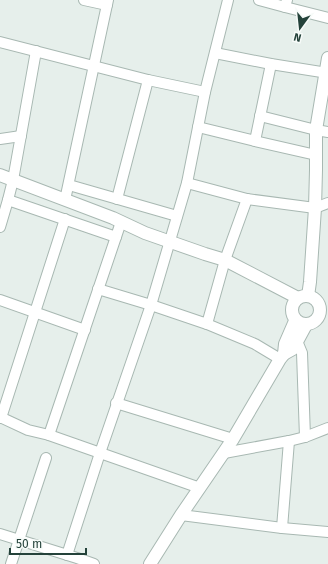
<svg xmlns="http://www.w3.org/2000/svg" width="328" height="564" viewBox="0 0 328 564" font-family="'Fira Sans',sans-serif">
  <rect width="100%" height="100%" fill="#e6efeb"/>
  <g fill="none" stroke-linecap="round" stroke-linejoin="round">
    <defs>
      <g id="minor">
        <polyline points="84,0 107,5"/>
        <polyline points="259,0 285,7 287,0"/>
        <polyline points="285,7 328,18"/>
        <polyline points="0,42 148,80 205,92"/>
        <polyline points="215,53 271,64 328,73"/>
        <polyline points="260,116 316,130 328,132"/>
        <polyline points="198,127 255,141 271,64"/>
        <polyline points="0,139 21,136"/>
        <polyline points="255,141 316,155"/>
        <polyline points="187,183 247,199 315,208 328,203"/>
        <polyline points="69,185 177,216"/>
        <polyline points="117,199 148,80"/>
        <polyline points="8,200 116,237"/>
        <polyline points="65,200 108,0"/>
        <polyline points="0,227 8,200 13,180 36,51"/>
        <polyline points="98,289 151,305 207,324 225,260 247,199"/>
        <polyline points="0,300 85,330"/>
        <polyline points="207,324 255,344 280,359"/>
        <polyline points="297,341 302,353 305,437"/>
        <polyline points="116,403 233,439"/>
        <polyline points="0,417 28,430 49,435 200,488"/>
        <polyline points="1,418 65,219"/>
        <polyline points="49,435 121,222"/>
        <polyline points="224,453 289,441 305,437 328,428"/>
        <polyline points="181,515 282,528 328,532"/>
        <polyline points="282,528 289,441"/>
        <polyline points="0,534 77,558 94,564"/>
        <polyline points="67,555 100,453 151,305 187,183 205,92 228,0"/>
        <polyline points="11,564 46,458"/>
      </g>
      <g id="tertiary">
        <polyline points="0,175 113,218 145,233 205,254 225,260 298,298"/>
        <circle cx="306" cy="310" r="14"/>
        <polyline points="308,296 310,282 315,208 316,170 316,130 328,58"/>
        <polyline points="284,354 285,344 295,321"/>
        <polyline points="150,564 181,515 233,439 280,359 284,354 293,349 306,325"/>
      </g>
    </defs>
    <use href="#minor" stroke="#a8b8b2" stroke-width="12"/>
    <use href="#tertiary" stroke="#a8b8b2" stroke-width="14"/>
    <use href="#minor" stroke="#fff" stroke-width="10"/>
    <use href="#tertiary" stroke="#fff" stroke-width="12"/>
  </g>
  <g transform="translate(300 28) rotate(195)" stroke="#f7fbf9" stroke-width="3" paint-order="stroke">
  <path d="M0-3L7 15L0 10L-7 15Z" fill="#24423a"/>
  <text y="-6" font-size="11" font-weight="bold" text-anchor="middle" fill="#24423a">N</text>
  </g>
  <path d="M10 548v6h76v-6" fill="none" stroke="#24423a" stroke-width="2"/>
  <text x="16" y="548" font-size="12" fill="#24423a" stroke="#f7fbf9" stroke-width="3" paint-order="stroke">50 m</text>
</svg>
